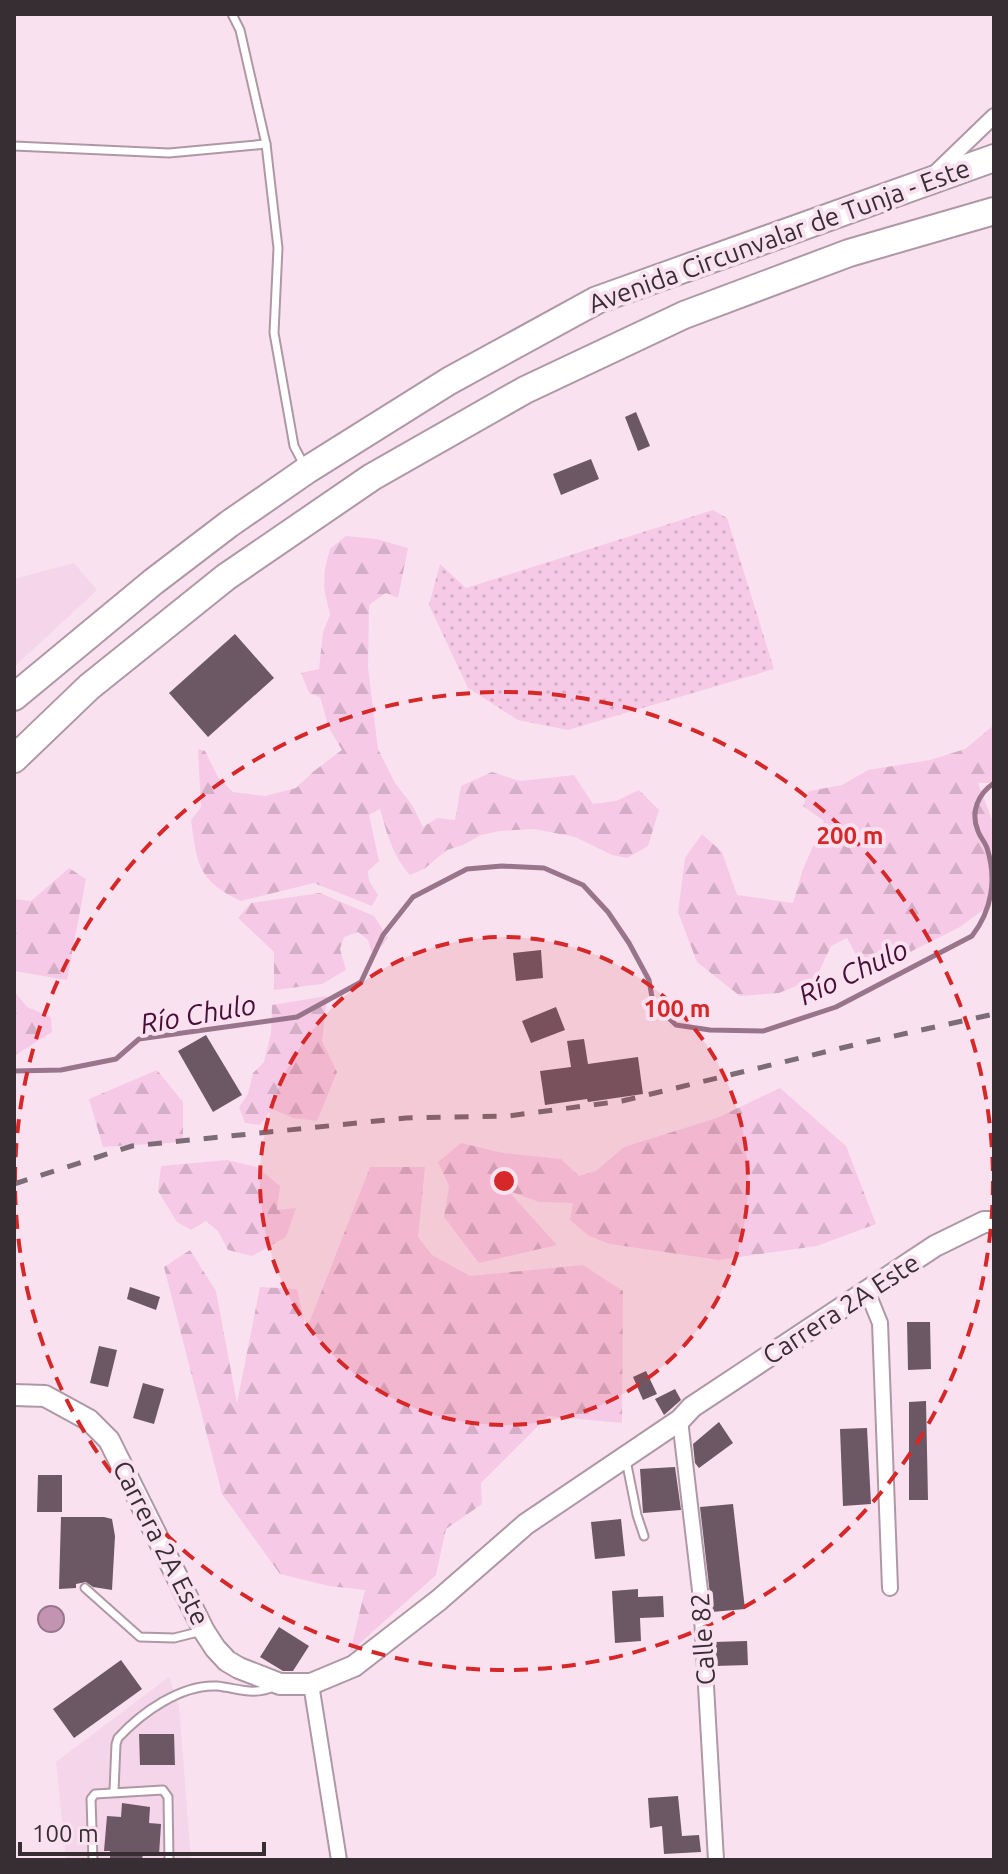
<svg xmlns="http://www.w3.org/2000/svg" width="1008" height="1874" viewBox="0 0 1008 1874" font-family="Ubuntu,sans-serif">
  <defs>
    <pattern id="grass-dots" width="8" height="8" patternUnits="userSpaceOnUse" patternTransform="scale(2)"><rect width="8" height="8" fill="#f6cae6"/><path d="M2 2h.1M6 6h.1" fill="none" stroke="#d4aec6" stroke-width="1.8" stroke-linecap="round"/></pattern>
    <pattern id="forest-firs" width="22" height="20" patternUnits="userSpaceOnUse" patternTransform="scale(2)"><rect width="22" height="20" fill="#f6cae6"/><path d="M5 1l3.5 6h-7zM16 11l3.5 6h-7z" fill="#d4aec6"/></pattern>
  </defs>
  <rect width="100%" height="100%" fill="#fae1f0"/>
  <g fill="#f5d5e9">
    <polygon points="74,563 97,590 14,667 14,579"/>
    <polygon points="169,1677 179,1706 191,1860 66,1860 56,1762"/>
  </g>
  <polygon fill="url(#grass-dots)" points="713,510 727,518 774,669 568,730 518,720 468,688 429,605 440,564 466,588"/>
  <g fill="url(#forest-firs)">
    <path d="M346 536 377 539 408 548 398 598 386 593 369 605 368 667 378 749 395 783 412 805 423 827 437 818 455 820 461 786 492 772 520 781 574 775 593 804 616 801 639 790 659 810 648 846 627 858 612 855 575 837 534 829 500 831 481 835 463 845 447 850 424 869 410 875C392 855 387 833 380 809L369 815 379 861 368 871 369 881 378 895 372 906 314 883 241 901C198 881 197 864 191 820L201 807 198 749 205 751 218 777 233 792 265 796 296 788 314 771 342 750 329 728 320 697 309 693 301 673 319 669 323 632 330 615 324 588 325 568 330 549Z"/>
    <polygon points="994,725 994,783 978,783 994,825 994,897 987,907 960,927 866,974 847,938 831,946 816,978 779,993 740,996 697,962 678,912 685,858 702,834 722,852 737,895 793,903 803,869 824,821 803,806 809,791 842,785 868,770 930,760 965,749"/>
    <polygon points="69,868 86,879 67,980 14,971 14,899 31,901"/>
    <polygon points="320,893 374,916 388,938 373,956 368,940 358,932 344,937 340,949 346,970 322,984 274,990 274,952 238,918 251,903"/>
    <polygon points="14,991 27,1007 51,1017 52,1032 14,1056"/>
    <polygon points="327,996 322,1041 337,1072 317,1121 293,1118 272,1109 260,1125 245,1123 239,1107 248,1094 253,1073 264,1062 271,1033 272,1005"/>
    <polygon points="157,1070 183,1102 183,1142 103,1147 89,1099"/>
    <polygon points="780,1088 846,1146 876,1224 817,1246 719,1260 610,1244 589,1236 570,1220 573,1203 539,1202 507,1190 557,1245 479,1263 444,1217 449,1186 438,1162 461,1143 503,1153 561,1159 579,1176 596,1171 624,1147 717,1118"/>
    <polygon points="227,1160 257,1167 280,1186 277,1210 296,1208 286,1237 252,1256 228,1250 218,1231 206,1221 191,1230 177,1222 158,1191 161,1166"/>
    <polygon points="370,1167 425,1167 418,1237 432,1255 470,1276 583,1265 623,1291 622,1423 548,1416 481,1483 482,1504 446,1529 436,1575 350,1652 365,1590 329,1586 280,1574 222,1494 164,1267 190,1250 216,1291 237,1403 260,1287 297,1289 306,1331"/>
  </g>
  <circle fill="#c394b2" stroke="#99758c" stroke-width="2" cx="51" cy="1619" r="13"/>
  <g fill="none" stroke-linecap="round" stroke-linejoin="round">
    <path stroke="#99758c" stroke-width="5" d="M14 1071 61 1070 116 1059 139 1039 297 1017 361 982 383 935 413 897 467 869 502 866 544 868 583 885 608 912 629 943 649 980 653 1003 676 1025 710 1030 763 1031 836 1007 972 936C992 910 997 879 987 848 985 842 980 837 978 831 970 812 978 794 994 783"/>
  </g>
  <g fill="#6c5764">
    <polygon points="636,412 650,446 638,451 625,417"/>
    <polygon points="591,459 599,479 561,495 553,474"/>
    <polygon points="235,634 274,678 208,737 169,693"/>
    <polygon points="541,950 543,978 516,981 513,953"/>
    <polygon points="556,1007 565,1030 531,1043 522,1021"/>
    <polygon points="206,1035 242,1095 213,1112 178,1051"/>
    <polygon points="584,1039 588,1064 638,1057 643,1094 588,1102 587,1099 545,1105 540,1071 571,1067 567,1041"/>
    <polygon points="130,1287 160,1297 156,1310 127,1299"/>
    <polygon points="907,1322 930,1322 931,1369 908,1370"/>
    <polygon points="99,1346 117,1350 108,1387 90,1383"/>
    <polygon points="646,1371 657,1394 643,1400 633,1377"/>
    <polygon points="143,1383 164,1389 154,1424 133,1418"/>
    <polygon points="675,1389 681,1400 664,1415 655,1399"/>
    <polygon points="926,1401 928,1500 909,1500 909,1402"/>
    <polygon points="719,1422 733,1443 699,1468 695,1463 693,1444"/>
    <polygon points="867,1428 871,1504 843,1506 840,1429"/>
    <polygon points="675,1467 681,1510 643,1513 640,1469"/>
    <polygon points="38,1475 62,1475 62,1512 37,1512"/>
    <polygon points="733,1504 745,1609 712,1612 700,1507"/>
    <polygon points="61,1517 104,1517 112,1519 115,1536 112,1590 93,1587 86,1582 76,1584 76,1588 59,1589"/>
    <polygon points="621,1519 625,1556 595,1559 591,1522"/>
    <polygon points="638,1589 638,1597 663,1596 664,1617 640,1618 641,1641 615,1643 612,1591"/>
    <polygon points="279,1627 309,1646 293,1671 283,1671 260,1657"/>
    <polygon points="747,1641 748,1665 715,1666 714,1642"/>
    <polygon points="121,1660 142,1689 74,1738 53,1709"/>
    <polygon points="139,1734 174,1734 175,1765 140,1765"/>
    <polygon points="678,1796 682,1836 699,1835 701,1852 664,1854 662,1826 650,1828 648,1798"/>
    <polygon points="122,1803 150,1807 149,1823 161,1824 159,1855 143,1854 142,1860 110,1860 110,1851 104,1851 107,1816 121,1817"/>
  </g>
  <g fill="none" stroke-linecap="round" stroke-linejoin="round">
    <defs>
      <g id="lane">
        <polyline points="232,14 240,30 266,144 278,248 274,333 294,446 304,465"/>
        <polyline points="14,146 169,153 266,144"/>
        <polyline points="626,1460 637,1515 644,1536"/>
        <polyline points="85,1588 140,1637 174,1638 202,1631"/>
        <path d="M114 1791 116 1744 118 1738C141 1713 181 1684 217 1686 237 1688 253 1696 273 1687"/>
        <polyline points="93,1860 91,1799 95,1794 163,1790 168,1797 169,1860"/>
      </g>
      <g id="street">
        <polyline points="935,173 994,116"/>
        <polyline points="867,1291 880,1323 890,1588"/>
        <polyline points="680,1420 701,1599 716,1860"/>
        <polyline points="311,1684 339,1860"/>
      </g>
      <polyline id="secondary" points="14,1395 45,1396 89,1420 109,1440 204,1631 215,1648 227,1661 239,1668 280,1684 311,1684 354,1666 439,1600 526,1524 680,1420 692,1407 935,1246 984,1222 994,1222"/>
      <g id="highway">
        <polyline points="14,697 153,582 229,524 307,470 449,381 597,300 994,158"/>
        <polyline points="14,759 89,687 226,577 372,477 525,390 684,315 849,253 994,211"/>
      </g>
    </defs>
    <use href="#lane" stroke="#af98a6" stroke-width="11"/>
    <use href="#street" stroke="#af98a6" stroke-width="18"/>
    <use href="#secondary" stroke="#af98a6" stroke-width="24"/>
    <use href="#highway" stroke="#af98a6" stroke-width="30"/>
    <use href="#lane" stroke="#fff" stroke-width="7"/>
    <use href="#street" stroke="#fff" stroke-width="14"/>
    <use href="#secondary" stroke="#fff" stroke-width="20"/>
    <use href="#highway" stroke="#fff" stroke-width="26"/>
    <polyline stroke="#7b6c75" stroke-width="5" stroke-dasharray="14 14" stroke-linecap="butt" points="14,1184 132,1146 406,1118 508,1116 622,1101 858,1044 994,1014"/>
  </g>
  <circle cx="504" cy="1181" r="244" fill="#d62828" fill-opacity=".12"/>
  <g fill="none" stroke="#d62828" stroke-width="4" stroke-dasharray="14 10">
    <circle cx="504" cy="1181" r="244"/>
    <circle cx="504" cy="1181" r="489"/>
  </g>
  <g text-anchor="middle" stroke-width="8" stroke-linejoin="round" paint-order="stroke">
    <g font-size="26" fill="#372e34" stroke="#fae1f0">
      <text transform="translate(779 236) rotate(-20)" y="9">Avenida Circunvalar de Tunja - Este</text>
      <text transform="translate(841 1309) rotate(-33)" y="9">Carrera 2A Este</text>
      <text transform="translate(161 1543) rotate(63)" y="9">Carrera 2A Este</text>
      <text transform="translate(703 1639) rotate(-94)" y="9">Calle 82</text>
    </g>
    <g font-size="28" font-style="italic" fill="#470f38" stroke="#fae1f0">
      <text transform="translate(853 972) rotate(-25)" y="10">Río Chulo</text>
      <text transform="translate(198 1014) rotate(-10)" y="10">Río Chulo</text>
    </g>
  </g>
  <circle cx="504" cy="1181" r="12" fill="#d62828" stroke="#fae1f0" stroke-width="4"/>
  <g font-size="24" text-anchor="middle" font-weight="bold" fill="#d62828" stroke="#fae1f0" stroke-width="8" stroke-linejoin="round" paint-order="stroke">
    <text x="850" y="844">200 m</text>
    <text x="677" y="1017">100 m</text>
  </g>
  <rect width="1008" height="1874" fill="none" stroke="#372e34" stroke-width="32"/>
  <path d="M20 1842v12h244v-12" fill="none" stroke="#372e34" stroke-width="4"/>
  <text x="32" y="1842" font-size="24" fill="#372e34" stroke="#fae1f0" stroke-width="6" paint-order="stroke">100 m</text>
</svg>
